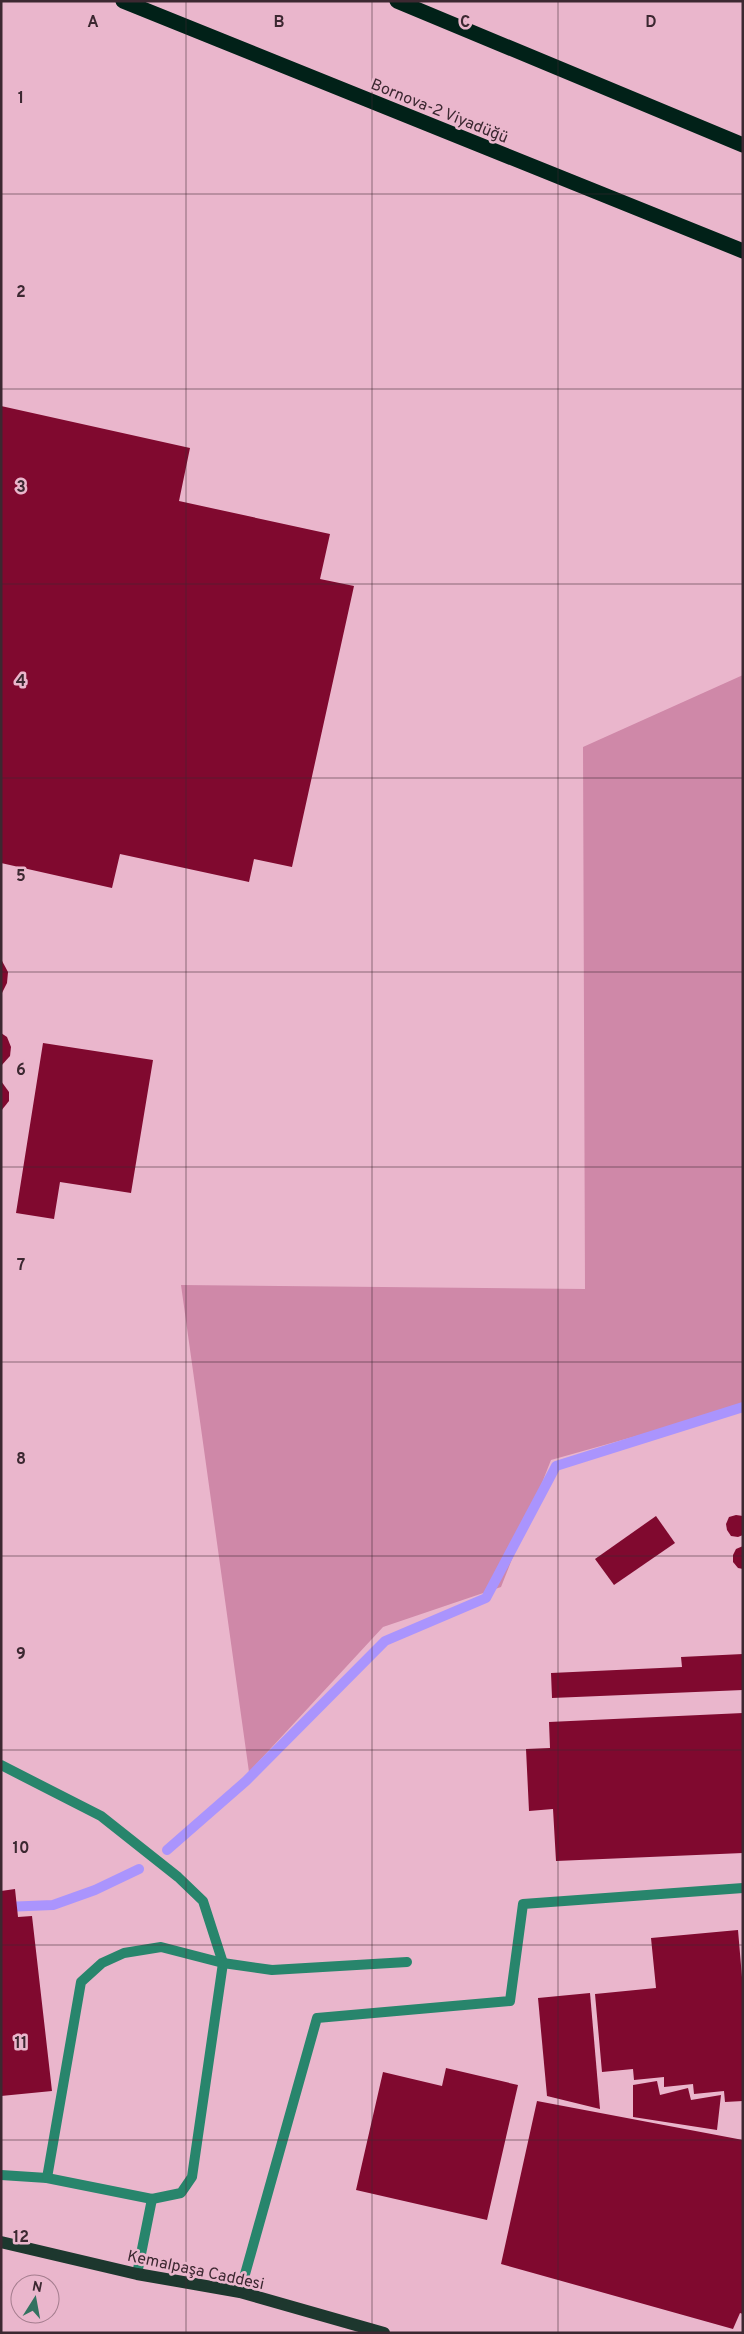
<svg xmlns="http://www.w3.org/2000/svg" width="744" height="2334" viewBox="0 0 744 2334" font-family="Overpass,sans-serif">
  <rect width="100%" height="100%" fill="#eab6cc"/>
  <polygon fill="#cf88a8" points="743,675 743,1406 551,1460 501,1587 383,1627 249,1772 181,1285 585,1289 583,747"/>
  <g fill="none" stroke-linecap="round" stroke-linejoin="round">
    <g stroke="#aa94fd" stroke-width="10">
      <polyline points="167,1850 246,1781 385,1641 486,1598 556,1466 743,1407"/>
      <polyline points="4,1907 53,1905 95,1890 139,1869"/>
    </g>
  </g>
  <g fill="#80092f">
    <polygon points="1,406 190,448 179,501 330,534 320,579 354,586 292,867 254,859 249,882 120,854 112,888 1,863"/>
    <polygon points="1,959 8,972 7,983 1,995"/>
    <polygon points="1,1033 7,1037 11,1047 10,1056 1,1066"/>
    <polygon points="43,1043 153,1060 131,1193 60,1182 54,1219 16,1213"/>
    <polygon points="1,1081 9,1092 9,1101 1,1111"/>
    <polygon points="736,1515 743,1516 743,1535 738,1537 731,1536 727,1530 726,1524 729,1517"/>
    <polygon points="656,1516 675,1543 614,1585 595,1559"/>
    <polygon points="743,1546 743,1569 738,1568 733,1562 733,1555 736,1549"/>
    <polygon points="743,1654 743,1690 552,1698 551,1673 682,1667 681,1657"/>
    <polygon points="743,1713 743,1853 556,1861 553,1809 529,1811 526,1749 550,1748 549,1722"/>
    <polygon points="15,1889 18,1917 32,1916 52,2091 1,2096 1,1891"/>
    <polygon points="738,1930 743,1989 743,2101 725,2102 724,2091 694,2094 693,2084 664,2087 664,2077 634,2080 633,2069 602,2072 595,1994 656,1988 651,1938"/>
    <polygon points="590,1993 600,2109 547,2096 538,1998"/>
    <polygon points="446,2068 518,2085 487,2220 356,2190 383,2072 442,2086"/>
    <polygon points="657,2081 660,2095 688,2088 691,2100 721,2095 717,2130 633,2117 633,2085"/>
    <polygon points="537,2101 743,2140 743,2314 740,2313 733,2329 501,2264"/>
  </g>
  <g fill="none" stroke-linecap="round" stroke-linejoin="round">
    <g stroke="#28856c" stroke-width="10">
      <polyline points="1,1765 101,1816 178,1877 203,1901 223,1963 192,2177 181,2193 152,2199 47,2178 1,2175"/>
      <polyline points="47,2178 81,1982 102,1963 124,1953 161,1947 223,1963 272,1970 407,1962"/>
      <polyline points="137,2274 152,2199"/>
    </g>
    <polyline stroke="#28856c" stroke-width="10" points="240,2292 317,2018 510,2001 523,1904 743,1888"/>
    <polyline stroke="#1d372e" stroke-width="12" points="1,2242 137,2274 240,2292 384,2333"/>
    <g stroke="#012118" stroke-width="15">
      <polyline points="123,1 743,251"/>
      <polyline points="397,1 743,145"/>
    </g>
  </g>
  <path fill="none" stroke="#3c2831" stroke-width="1" stroke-opacity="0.55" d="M186 1V2333M372 1V2333M558 1V2333M1 194H743M1 389H743M1 584H743M1 778H743M1 972H743M1 1167H743M1 1362H743M1 1556H743M1 1750H743M1 1945H743M1 2140H743"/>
  <g text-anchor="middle" stroke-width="5" stroke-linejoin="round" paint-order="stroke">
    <g font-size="16" fill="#3c2831" stroke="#eab6cc">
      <text transform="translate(440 110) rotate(22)" y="6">Bornova-2 Viyadüğü</text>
      <text transform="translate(196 2269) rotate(12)" y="6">Kemalpaşa Caddesi</text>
    </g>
  </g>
  <g font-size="16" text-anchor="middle" font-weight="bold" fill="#3c2831" stroke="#eab6cc" stroke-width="5" stroke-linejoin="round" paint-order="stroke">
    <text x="93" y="27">A</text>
    <text x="279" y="27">B</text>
    <text x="465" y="27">C</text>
    <text x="651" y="27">D</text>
    <text x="21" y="103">1</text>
    <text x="21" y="297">2</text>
    <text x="21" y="492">3</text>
    <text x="21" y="686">4</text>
    <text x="21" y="881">5</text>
    <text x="21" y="1075">6</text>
    <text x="21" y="1270">7</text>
    <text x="21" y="1464">8</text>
    <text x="21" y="1659">9</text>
    <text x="21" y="1853">10</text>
    <text x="21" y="2048">11</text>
    <text x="21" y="2242">12</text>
  </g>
  <rect width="744" height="2334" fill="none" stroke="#3c2831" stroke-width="5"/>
  <g transform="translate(35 2299) rotate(11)"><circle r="24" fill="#eab6cc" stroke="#a47d8e"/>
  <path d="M0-4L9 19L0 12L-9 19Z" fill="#337260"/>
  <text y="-8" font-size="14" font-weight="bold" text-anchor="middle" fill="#3c2831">N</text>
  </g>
</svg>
